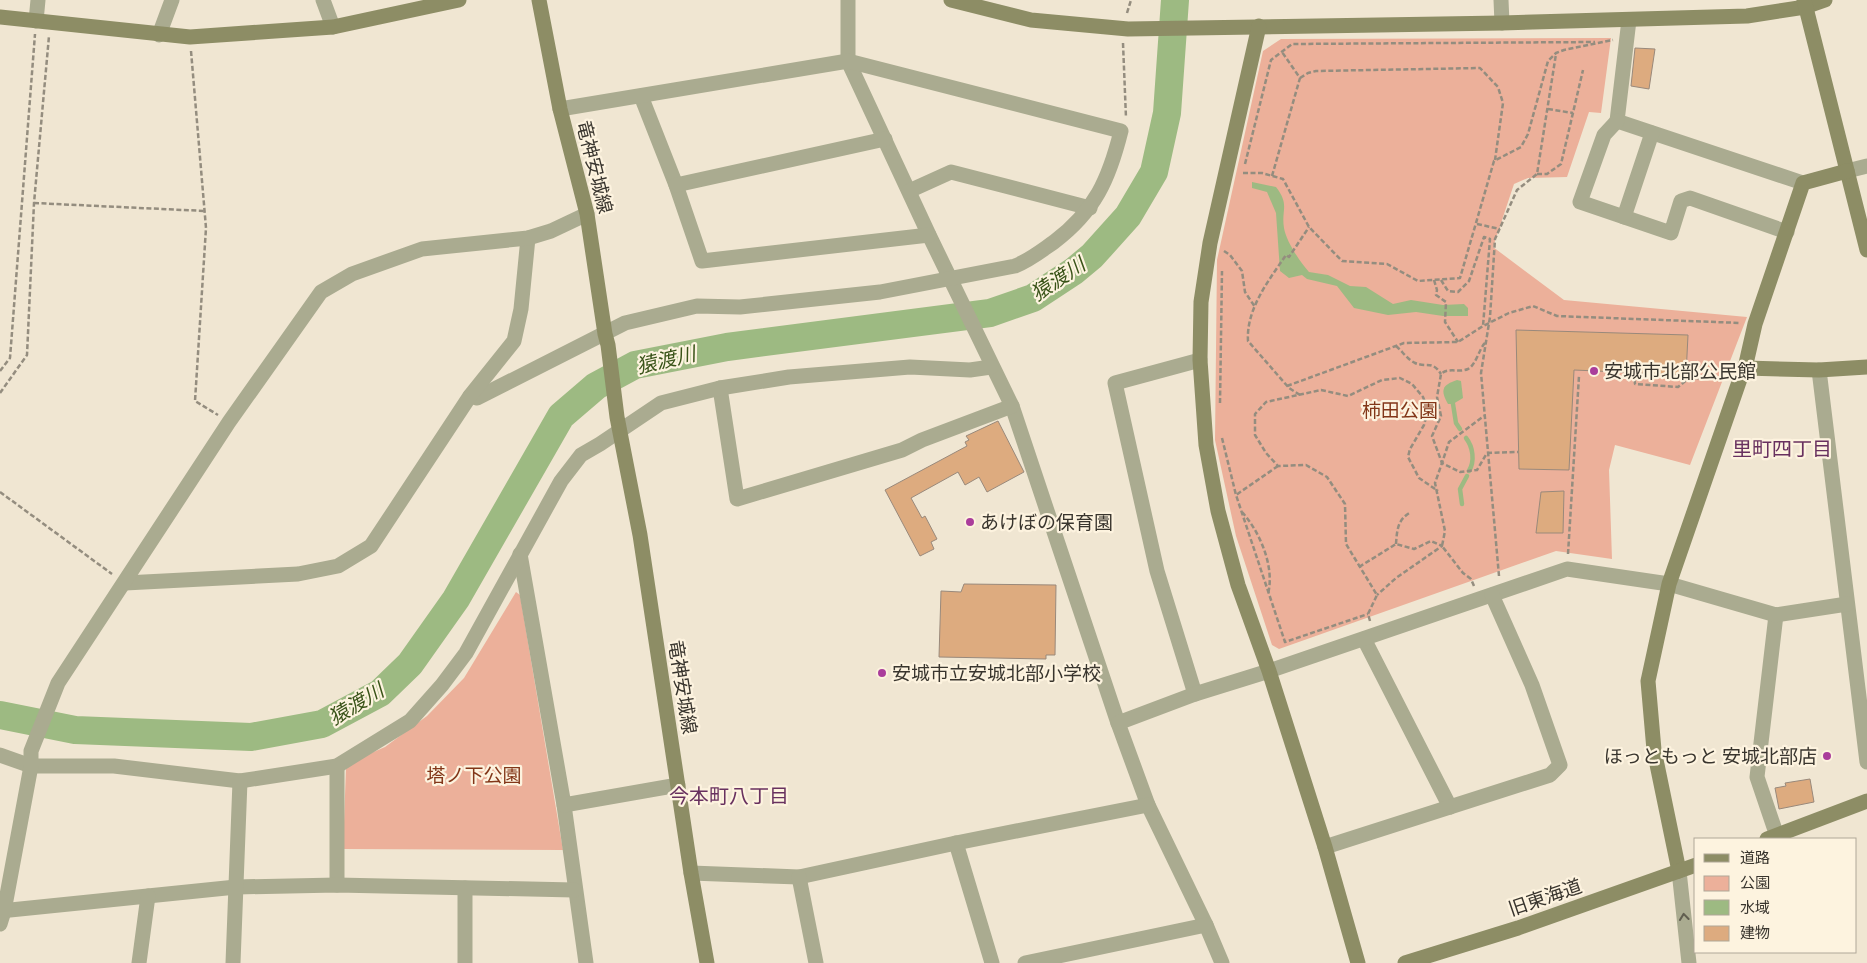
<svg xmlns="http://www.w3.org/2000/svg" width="1867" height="963" viewBox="0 0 1867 963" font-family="'Titillium Web','Noto Sans JP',sans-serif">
  <rect width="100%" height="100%" fill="#f0e6d2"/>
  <g fill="#ecb09a">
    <polygon points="1611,38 1601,113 1589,112 1567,177 1528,178 1514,184 1493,247 1564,300 1747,317 1690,465 1615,445 1609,470 1612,559 1556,551 1279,649 1272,645 1236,536 1215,440 1217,260 1263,51 1281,39"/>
    <polygon points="516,592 520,595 563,850 343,849 346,769 353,761 385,747 427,716 464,678"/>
  </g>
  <g fill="#9dba82">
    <path d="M1252 182 1276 187C1290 205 1281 209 1284 228 1286 241 1300 262 1309 272L1328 275 1350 286 1366 287 1393 304 1411 300 1443 305 1464 304 1468 308V316H1443L1416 312 1388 315 1354 308 1337 286 1307 279 1302 275 1289 278 1280 271 1276 213 1267 192 1252 188Z"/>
    <path d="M1457 380 1461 381 1463 398 1453 404H1448C1440 390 1442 385 1457 380Z"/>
  </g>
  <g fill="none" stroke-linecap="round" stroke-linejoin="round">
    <g stroke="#9dba82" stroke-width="4.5">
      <polyline points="1453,404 1456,423 1460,429"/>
      <path d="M1466 438C1473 447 1475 461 1469 471"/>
      <polyline points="1462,504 1460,489 1467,476"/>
    </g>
    <polyline stroke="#9dba82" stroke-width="28" points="0,715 75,730 251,737 322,724 380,693 410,664 456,599 561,416 596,386 635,365 727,347 990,313 1033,298 1074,271 1092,256 1128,216 1154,172 1167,113 1175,0"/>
  </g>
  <g fill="#ddab7f" stroke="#99897b">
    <polygon points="1635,48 1655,49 1649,89 1631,86"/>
    <polygon points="1516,330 1688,335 1686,375 1574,370 1569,470 1519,469"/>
    <polygon points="998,421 1024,472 987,492 979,477 965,485 958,472 911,498 922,518 925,516 937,539 931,542 934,549 920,556 885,490 967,446 965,442 969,440 966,436"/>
    <polygon points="1564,491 1563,533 1536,533 1541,492"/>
    <polygon points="964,584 1056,585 1055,655 1046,655 1046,659 939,657 941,591 961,592"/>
    <polygon points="1810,779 1814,802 1779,809 1775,788 1786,786 1785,783"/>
  </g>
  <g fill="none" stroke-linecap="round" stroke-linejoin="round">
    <g stroke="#948d7f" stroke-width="2.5" stroke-dasharray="5 2.5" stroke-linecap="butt">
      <polyline points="1127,13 1131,0"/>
      <polyline points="1123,43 1126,118"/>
      <polyline points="191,51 206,228 195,401 218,415"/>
      <polyline points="1300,78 1308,73 1316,71 1480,68 1498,87 1503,103 1495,160"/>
      <polyline points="1548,109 1573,113"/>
      <polyline points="1245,164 1271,60 1292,44 1595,42"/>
      <polyline points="1243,173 1262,173 1283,179 1309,227 1342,261 1387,264 1418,281 1460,278 1494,161 1521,147 1528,134 1548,61 1556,53 1564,50 1613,40"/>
      <polyline points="1537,174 1547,174 1561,164 1583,70"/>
      <polyline points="1272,176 1300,78 1282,52"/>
      <polyline points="34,203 205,211"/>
      <polyline points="1477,224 1500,229"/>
      <polyline points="1224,251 1230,255 1242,271 1245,292 1255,307"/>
      <polyline points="1434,280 1437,290 1436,295 1446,302 1445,322 1458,342"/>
      <polyline points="1441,280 1448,291 1458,292 1469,281 1484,237 1490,239 1483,326"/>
      <path d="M1485 343C1479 349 1476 365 1468 369 1459 373 1448 367 1441 374L1437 397 1441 416 1432 436 1442 463 1460 472 1477 470 1487 453 1518 452"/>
      <path d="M1396 346C1402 351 1408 360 1415 363 1427 368 1432 360 1441 374"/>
      <polyline points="0,371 10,358 35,34"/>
      <polyline points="1634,372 1635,384 1678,387 1689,378 1726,379"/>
      <polyline points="1287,386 1404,343 1458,342 1483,326 1509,313 1533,306 1557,316 1741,323"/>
      <polyline points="0,393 27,355 34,203 49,36"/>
      <path d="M1300 395 1289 388 1248 341C1246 309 1269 280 1286 255L1289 257 1309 227"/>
      <polyline points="1220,403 1222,271"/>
      <polyline points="1222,438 1236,495"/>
      <polyline points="1278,466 1236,495 1285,642 1368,614"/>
      <polyline points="0,492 112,574"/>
      <path d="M1242 512C1260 532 1275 567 1268 594"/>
      <path d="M1396 544C1397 529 1398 519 1411 512"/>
      <polyline points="1568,554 1579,376"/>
      <polyline points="1359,567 1396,544 1414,549 1431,541 1442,546 1396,578 1377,595"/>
      <polyline points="1499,576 1481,373 1490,317 1495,239 1517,190 1537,174 1556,54"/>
      <polyline points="1474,586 1471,579 1463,573 1442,546 1445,531 1435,483 1442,463 1449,442 1484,416"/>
      <polyline points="1370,621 1368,614 1377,595 1346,544 1345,504 1327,477 1306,465 1278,466 1266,453 1255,435 1255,414 1266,402 1321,390 1348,396 1382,380 1400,378 1412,384 1423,397 1428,410 1424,425 1410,449 1408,457 1419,478 1438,491"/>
    </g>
    <g stroke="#aaab90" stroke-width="15">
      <polyline points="323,0 333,27"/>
      <polyline points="848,0 848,61 929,235 1012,406 1118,723 1148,805 1206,925 1222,963"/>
      <polyline points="1501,0 1502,23"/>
      <polyline points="1629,20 1617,121 1803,183"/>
      <polyline points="36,21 38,0"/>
      <polyline points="159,35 172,0"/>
      <polyline points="641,96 676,185 702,261 929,235"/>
      <polyline points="1617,121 1604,135 1580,202 1671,233 1681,201 1690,198 1787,232"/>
      <polyline points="1847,171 1867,166"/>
      <polyline points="676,185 885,139"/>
      <polyline points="909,191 951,172 1090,208"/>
      <polyline points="1624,217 1652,133"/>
      <polyline points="1819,370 1867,762"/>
      <polyline points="720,388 737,499 902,450 922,440 1012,406"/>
      <path d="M470 396 477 398 625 323 697 306 740 307 880 292 1015 266C1030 260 1041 251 1054 242 1095 211 1109 179 1121 131L848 61 560 109"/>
      <polyline points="520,554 564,805 586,963"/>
      <polyline points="125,583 298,574 338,566 371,546 470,396 514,341 521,309 528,238"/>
      <polyline points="1776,615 1757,777 1777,836"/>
      <polyline points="1364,639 1450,807"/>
      <polyline points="1195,694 1157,571 1115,383 1200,360"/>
      <polyline points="1118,723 1195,694 1269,671 1567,569 1669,584 1776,615 1847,604"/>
      <polyline points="0,755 31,766 114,766 240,781 337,766 410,721 442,685 466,653 561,481 581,455 600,444 661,403 720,388 789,377 910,367 970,370 991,367"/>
      <polyline points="564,805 678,785"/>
      <polyline points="956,843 992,963"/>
      <polyline points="1325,847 1550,775 1560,765 1532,685 1492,595"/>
      <polyline points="1679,871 1689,963"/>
      <polyline points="691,873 799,877 956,843 1148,805"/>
      <polyline points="799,877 816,963"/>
      <polyline points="337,885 337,766"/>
      <polyline points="0,911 236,887 337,885 574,890"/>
      <polyline points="0,924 4,911 31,766 31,751 58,683 229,422 321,292 352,274 422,249 528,238 551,231 587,214"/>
      <polyline points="139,963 148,896"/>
      <polyline points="233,963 240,781"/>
      <polyline points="465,963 465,888"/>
      <polyline points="1025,963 1206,925"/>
    </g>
    <g stroke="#8d8d65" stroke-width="15">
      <polyline points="539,0 560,109 587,214 605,334 608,345 617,417 640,535 691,873 707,963"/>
      <polyline points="951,0 1031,20 1128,29 1502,23 1747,16 1805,7 1825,0"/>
      <polyline points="1804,0 1867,250"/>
      <polyline points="0,17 190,37 333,27 459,0"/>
      <polyline points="1259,26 1210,243 1201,302 1200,360 1206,445 1218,511 1238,585 1269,671 1325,847 1358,963"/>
      <polyline points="1745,368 1819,370 1867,367"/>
      <polyline points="1767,839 1867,801"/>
      <polyline points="1679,871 1654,750 1648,681 1669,584 1740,379 1745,368 1755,324 1803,183 1847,171"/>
      <polyline points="1405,963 1518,928 1696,865"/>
    </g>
  </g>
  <defs><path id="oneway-chevron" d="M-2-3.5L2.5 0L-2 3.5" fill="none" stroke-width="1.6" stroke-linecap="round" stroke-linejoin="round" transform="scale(1.25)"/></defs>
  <use stroke="#615e50" href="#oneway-chevron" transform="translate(1684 917) rotate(-96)"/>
  <g fill="#aa3d9b" stroke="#fdf3df" stroke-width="2">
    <circle cx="1594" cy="371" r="5"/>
    <circle cx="970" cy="522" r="5"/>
    <circle cx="882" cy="673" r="5"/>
    <circle cx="1827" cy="756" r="5"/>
  </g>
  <g text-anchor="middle" stroke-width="4.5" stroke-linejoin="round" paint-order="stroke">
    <g font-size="19" fill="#39352e" stroke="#fdf3df">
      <text transform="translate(595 167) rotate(76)" y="7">竜神安城線</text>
      <text transform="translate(683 687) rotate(81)" y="7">竜神安城線</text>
      <text transform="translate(1545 897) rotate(-19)" y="7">旧東海道</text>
    </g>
    <g font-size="19" fill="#39352e" stroke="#fdf3df" text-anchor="start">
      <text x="1604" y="378">安城市北部公民館</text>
      <text x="980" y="529">あけぼの保育園</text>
      <text x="892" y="680">安城市立安城北部小学校</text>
      <text x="1817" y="763" text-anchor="end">ほっともっと 安城北部店</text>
    </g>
    <g font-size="19" fill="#823618" stroke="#fdf3df">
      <text x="1400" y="417">柿田公園</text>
      <text x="474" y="782">塔ノ下公園</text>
    </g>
    <g font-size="20" font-style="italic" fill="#395318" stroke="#fdf3df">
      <text transform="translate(1058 279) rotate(-34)" y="7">猿渡川</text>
      <text transform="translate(666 360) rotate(-13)" y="7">猿渡川</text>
      <text transform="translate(356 704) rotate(-31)" y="7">猿渡川</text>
    </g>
    <g font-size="20" fill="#68315f" stroke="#fdf3df">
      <text x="1782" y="456">里町四丁目</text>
      <text x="729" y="803">今本町八丁目</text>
    </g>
  </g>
  <rect x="1694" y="838" width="162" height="115" fill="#fdf3df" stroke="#afa798"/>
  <rect x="1704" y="854" width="25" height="8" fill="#8d8d65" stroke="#afa798"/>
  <text x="1740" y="863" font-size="15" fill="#39352e">道路</text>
  <rect x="1704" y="876" width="25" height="15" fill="#ecb09a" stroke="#afa798"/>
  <text x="1740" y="888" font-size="15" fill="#39352e">公園</text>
  <rect x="1704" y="900" width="25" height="15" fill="#9dba82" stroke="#afa798"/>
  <text x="1740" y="913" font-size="15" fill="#39352e">水域</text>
  <rect x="1704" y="926" width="25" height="15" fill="#ddab7f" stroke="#afa798"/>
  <text x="1740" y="938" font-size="15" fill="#39352e">建物</text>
</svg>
